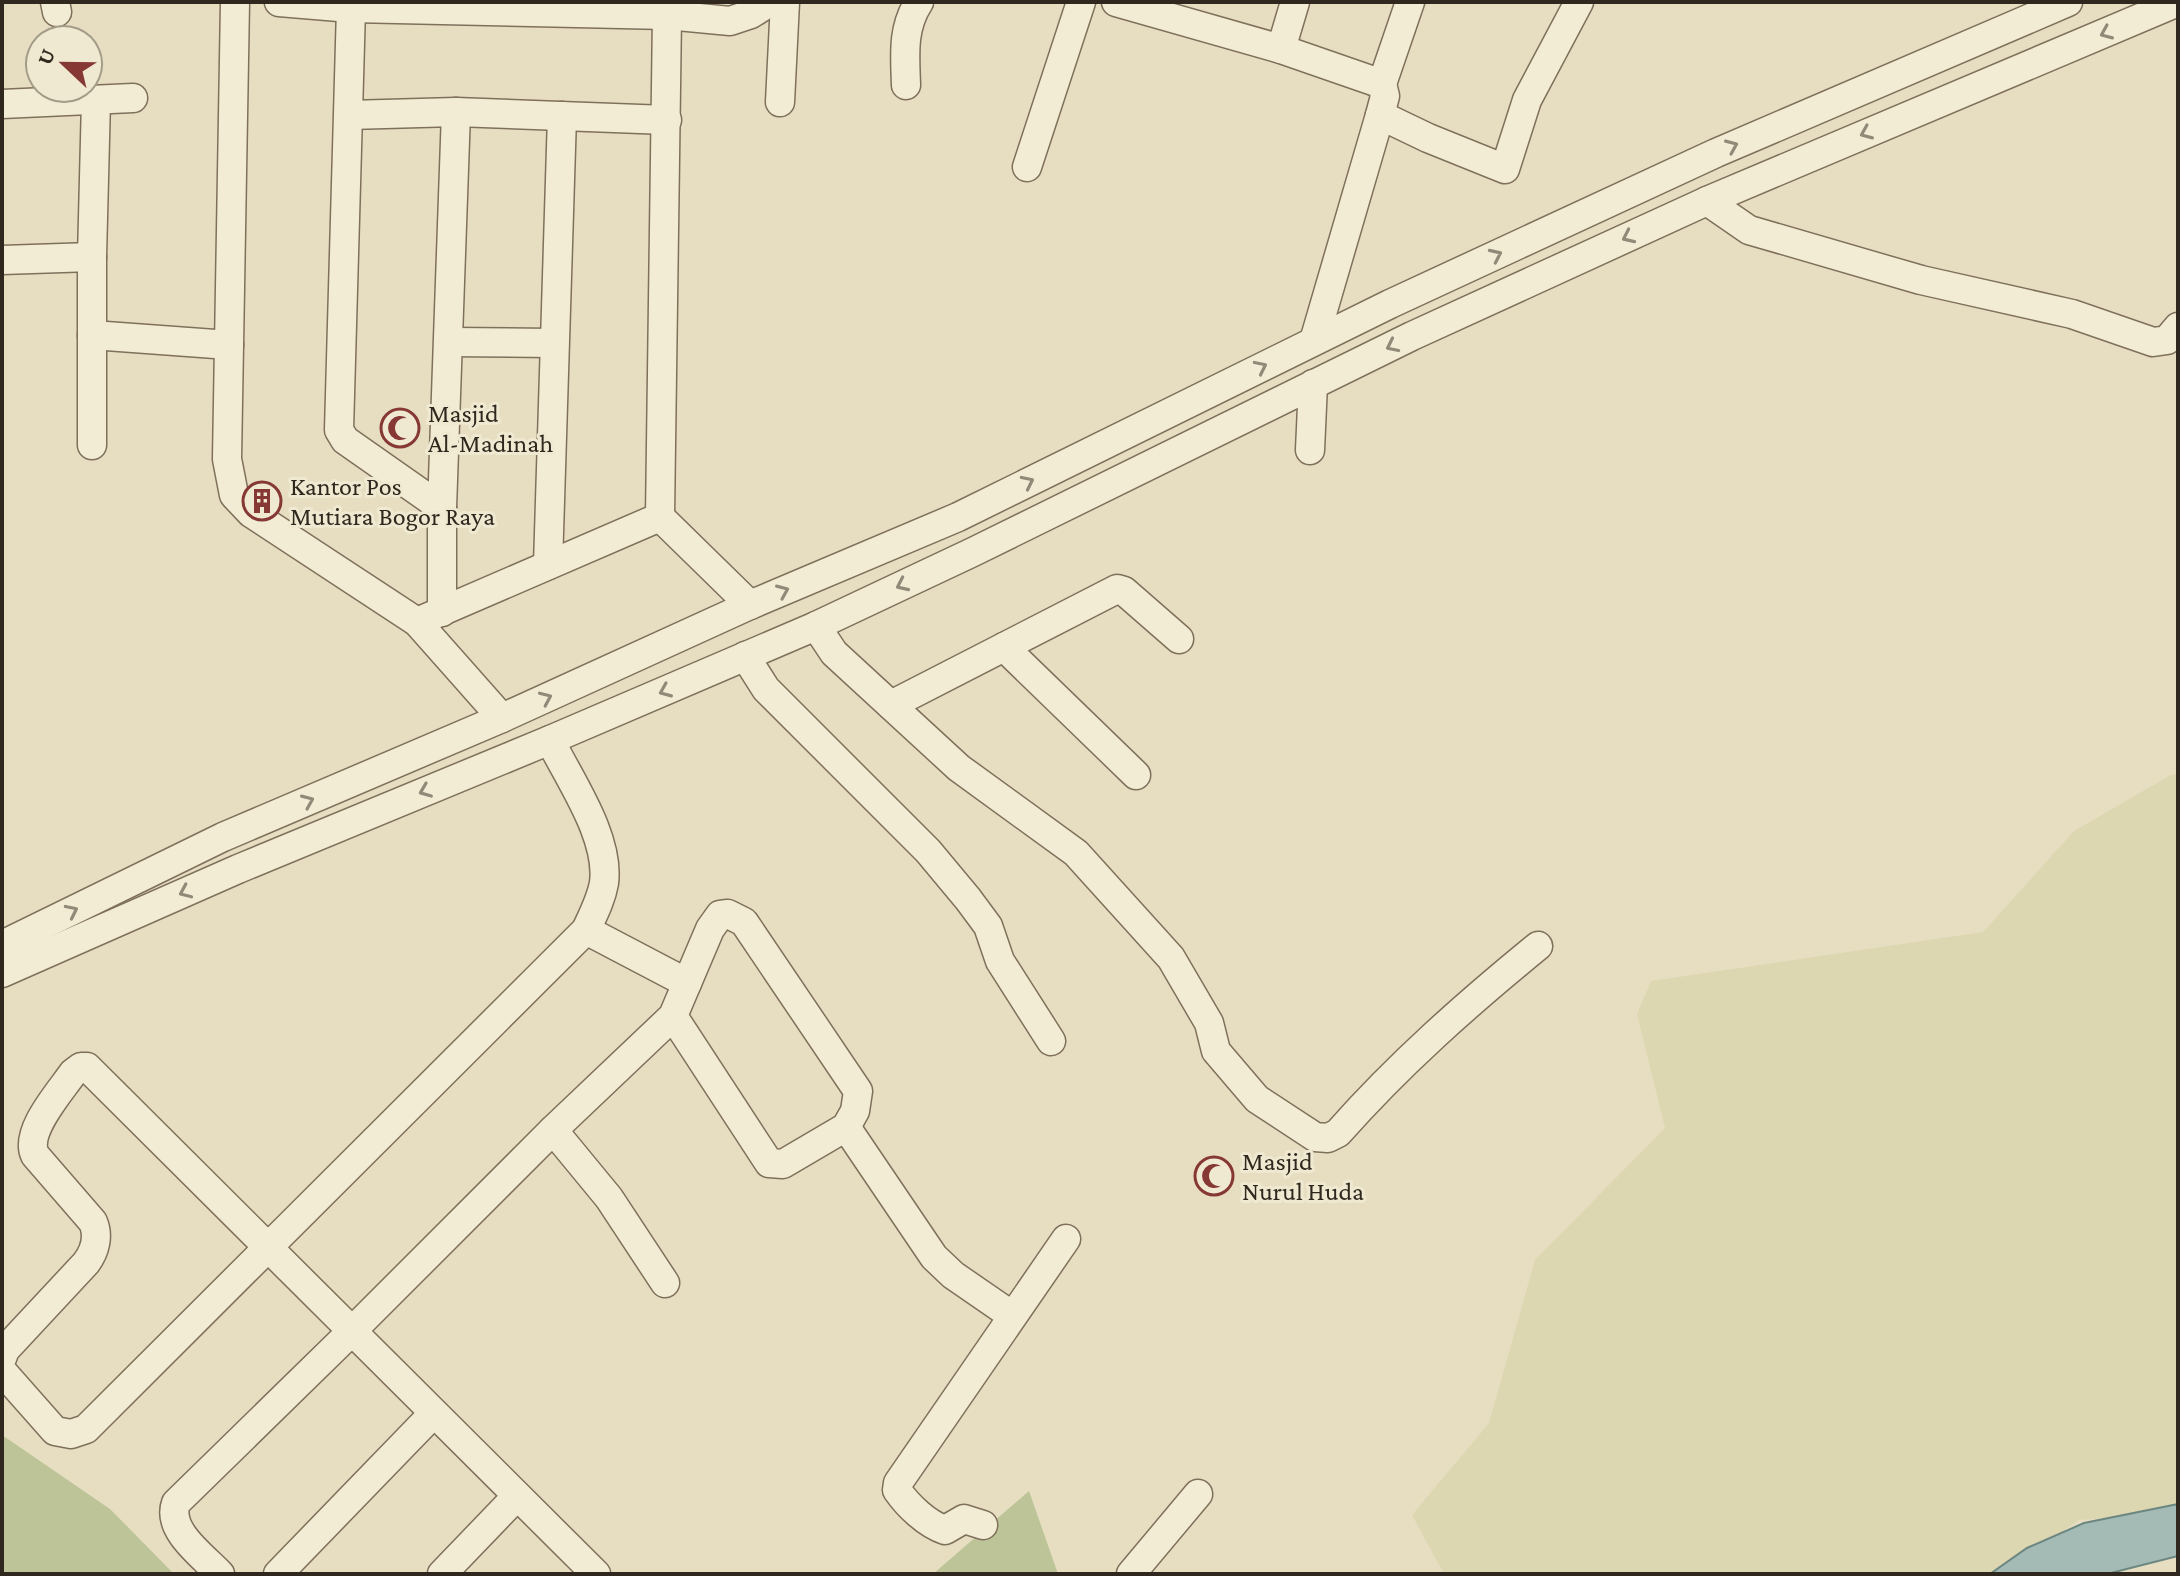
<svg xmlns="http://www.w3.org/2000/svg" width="2180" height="1576" viewBox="0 0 2180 1576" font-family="'Crimson Pro',serif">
  <rect width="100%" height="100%" fill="#e7dec2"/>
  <polygon fill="#dcd7b1" points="2178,774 2178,1513 2079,1520 2002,1574 1444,1574 1412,1515 1489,1423 1535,1260 1665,1128 1637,1014 1651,981 1983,932 2074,831 2171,775"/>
  <g fill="#bcc498">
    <polygon points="2,1435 110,1509 174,1574 2,1574"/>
    <polygon points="1029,1491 1058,1574 933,1574"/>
  </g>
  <polygon fill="#a4bbb5" stroke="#6c8782" stroke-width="2" points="2178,1504 2178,1556 2107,1574 1990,1574 2027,1548 2084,1523"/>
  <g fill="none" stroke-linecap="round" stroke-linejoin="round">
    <defs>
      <g id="minor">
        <polyline points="55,2 57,12"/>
        <polyline points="235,2 227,459 234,495 251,513 417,622 502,718"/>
        <polyline points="279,2 351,8 667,15 730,21 751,14 770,2"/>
        <polyline points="1116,2 1281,49 1382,84 1385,96 1380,115 1314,341"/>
        <polyline points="351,8 339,430 345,440 442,508"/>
        <polyline points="1281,49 1295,2"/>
        <polyline points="1382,84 1410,2"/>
        <path d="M906 85C905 55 902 28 919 2"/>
        <polyline points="780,102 785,2"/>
        <polyline points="2,104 133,98"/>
        <polyline points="349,115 456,112 667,120"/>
        <polyline points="1380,115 1428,138 1505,169 1527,100 1579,2"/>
        <polyline points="1027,167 1081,2"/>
        <polyline points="1707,201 1749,230 1921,280 2072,314 2153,342 2167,340 2178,327"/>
        <polyline points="2,260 92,257"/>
        <polyline points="92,335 229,345"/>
        <polyline points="449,342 553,343"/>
        <polyline points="92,445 92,257 96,100"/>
        <polyline points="1310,450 1313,384"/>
        <polyline points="660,517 750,605"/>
        <polyline points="548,565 562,116"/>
        <polyline points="442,612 442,508 456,112"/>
        <polyline points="417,622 660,517 667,15"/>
        <path d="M816 626 834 653 959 768 1076 853 1171 958 1209 1023 1216 1051 1257 1099 1315 1137 1328 1138 1338 1133C1399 1064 1467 1004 1538 946"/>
        <polyline points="1004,647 1136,775"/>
        <polyline points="745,656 766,689 928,851 968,899 988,926 1000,961 1051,1041"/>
        <polyline points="891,705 1117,589 1124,591 1179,639"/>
        <polyline points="586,930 687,983"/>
        <polyline points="2,945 223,837 502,718 750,605 958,517 1390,304 1716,153 2068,2"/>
        <polyline points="2,973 238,869 550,740 816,626 973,552 1412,336 1707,201 2178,2"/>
        <polyline points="846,1127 934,1257 953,1275 1011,1315"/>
        <polyline points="553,1130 609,1198 665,1283"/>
        <path d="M2 1358 5 1350 86 1263C95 1251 99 1236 93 1222L35 1155C24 1132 59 1093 73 1073L81 1067H87L596 1574"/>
        <path d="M2 1371 55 1431 71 1434 86 1429 586 930C593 915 601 900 604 883 610 837 570 781 550 740"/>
        <path d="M983 1525 964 1519 945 1530C927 1524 908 1506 897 1490L898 1483 1066 1239"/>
        <path d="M220 1574C203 1556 166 1530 176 1503L351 1332 553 1130 673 1016 710 929 720 915 728 914 744 922 858 1091 855 1111 846 1127 783 1164 769 1163 673 1016"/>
        <polyline points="278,1574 433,1414"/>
        <polyline points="442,1574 517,1496"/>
        <polyline points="1131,1574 1198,1494"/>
      </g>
    </defs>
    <use href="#minor" stroke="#7f705c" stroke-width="31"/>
    <use href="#minor" stroke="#f3ecd4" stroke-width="28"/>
  </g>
  <defs><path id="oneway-chevron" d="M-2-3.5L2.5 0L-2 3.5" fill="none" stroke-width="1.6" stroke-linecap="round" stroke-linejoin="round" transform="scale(2)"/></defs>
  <g stroke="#928a79">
    <use href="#oneway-chevron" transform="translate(2106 33) rotate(157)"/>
    <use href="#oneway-chevron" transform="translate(1866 133) rotate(157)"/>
    <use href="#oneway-chevron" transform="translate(1732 146) rotate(-23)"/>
    <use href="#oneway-chevron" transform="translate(1628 237) rotate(155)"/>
    <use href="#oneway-chevron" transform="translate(1496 255) rotate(-25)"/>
    <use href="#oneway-chevron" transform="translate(1392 346) rotate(154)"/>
    <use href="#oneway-chevron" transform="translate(1261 367) rotate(-26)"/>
    <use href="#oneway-chevron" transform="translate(1028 482) rotate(-26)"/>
    <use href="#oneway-chevron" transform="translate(902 585) rotate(155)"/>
    <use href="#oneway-chevron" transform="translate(783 591) rotate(-23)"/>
    <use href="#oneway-chevron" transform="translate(665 691) rotate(157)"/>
    <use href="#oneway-chevron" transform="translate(546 698) rotate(-24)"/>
    <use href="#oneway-chevron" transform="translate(425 791) rotate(158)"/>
    <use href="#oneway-chevron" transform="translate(308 801) rotate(-23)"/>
    <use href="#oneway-chevron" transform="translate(185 892) rotate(156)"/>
    <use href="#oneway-chevron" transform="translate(72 911) rotate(-26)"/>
  </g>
  <defs>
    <symbol id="mosque-ring" viewBox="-11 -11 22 22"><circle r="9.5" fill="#f0e9d1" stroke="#863834" stroke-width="1.5"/><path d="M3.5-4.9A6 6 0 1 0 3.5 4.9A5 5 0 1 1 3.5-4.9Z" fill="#863834"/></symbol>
    <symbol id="building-ring" viewBox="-11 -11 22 22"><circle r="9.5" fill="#f0e9d1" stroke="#863834" stroke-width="1.5"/><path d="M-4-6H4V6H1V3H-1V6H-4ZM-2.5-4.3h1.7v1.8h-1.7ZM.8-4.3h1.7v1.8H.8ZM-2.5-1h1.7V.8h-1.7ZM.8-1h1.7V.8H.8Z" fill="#863834"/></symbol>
  </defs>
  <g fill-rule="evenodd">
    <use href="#mosque-ring" x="378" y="406" width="44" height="44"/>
    <use href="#building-ring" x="240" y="479" width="44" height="44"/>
    <use href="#mosque-ring" x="1192" y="1154" width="44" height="44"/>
  </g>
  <g text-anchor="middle" stroke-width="6" stroke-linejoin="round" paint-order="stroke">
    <g font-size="26" fill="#30281e" stroke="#f0e9d1" text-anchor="start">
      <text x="428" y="422">Masjid<tspan x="428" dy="30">Al-Madinah</tspan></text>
      <text x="290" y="495">Kantor Pos<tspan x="290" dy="30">Mutiara Bogor Raya</tspan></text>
      <text x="1242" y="1170">Masjid<tspan x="1242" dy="30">Nurul Huda</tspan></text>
    </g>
  </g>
  <rect width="2180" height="1576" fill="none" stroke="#30281e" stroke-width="8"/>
  <g transform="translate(64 64) rotate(292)"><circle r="38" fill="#f0e9d1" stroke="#a39c89" stroke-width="2"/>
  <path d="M0-6L14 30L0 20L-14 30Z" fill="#863834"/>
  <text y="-12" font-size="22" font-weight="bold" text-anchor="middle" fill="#30281e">U</text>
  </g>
</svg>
